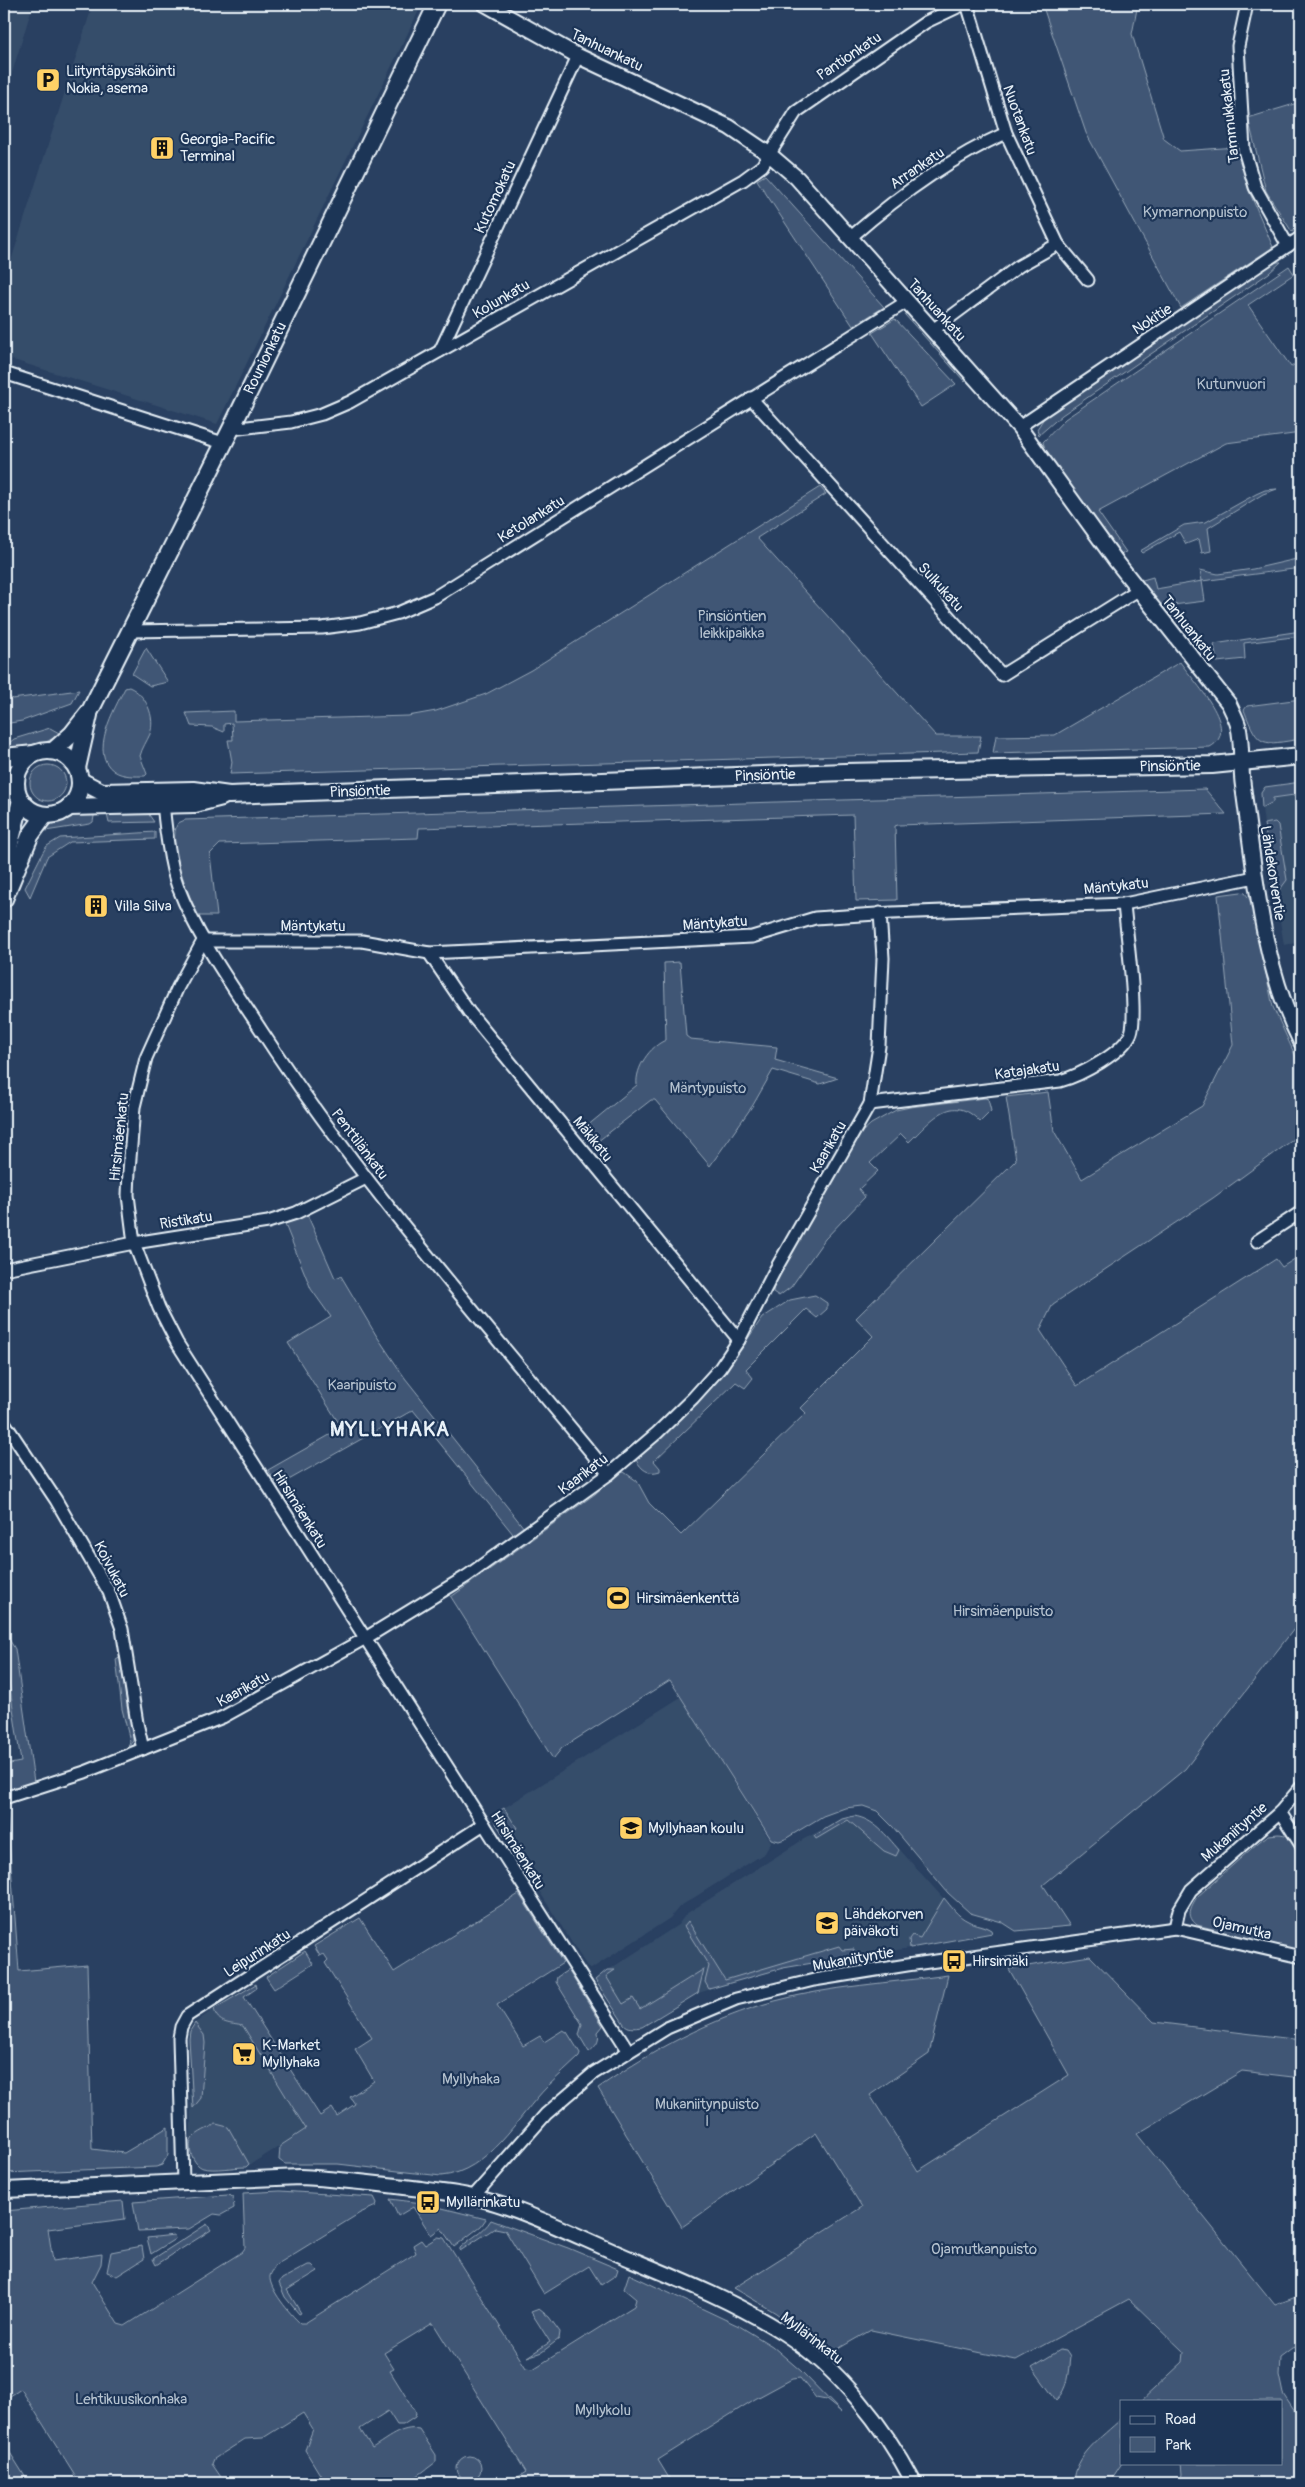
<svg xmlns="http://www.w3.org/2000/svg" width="1305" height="2487" viewBox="0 0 1305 2487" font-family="Pangolin,sans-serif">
  <rect width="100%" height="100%" fill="#294061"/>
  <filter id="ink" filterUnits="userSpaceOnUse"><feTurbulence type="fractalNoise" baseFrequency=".02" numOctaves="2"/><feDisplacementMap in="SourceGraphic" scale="10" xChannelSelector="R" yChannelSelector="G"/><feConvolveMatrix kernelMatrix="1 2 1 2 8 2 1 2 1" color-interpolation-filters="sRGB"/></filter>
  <g filter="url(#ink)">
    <g fill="#364d6b">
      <polygon points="4,4 33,4 4,99"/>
      <polygon points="93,4 422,4 217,424 4,357 4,283"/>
      <polygon points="1301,794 1301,942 1284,945 1275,890 1281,888 1275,822 1264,824 1262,808 1265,808 1273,798"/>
      <polygon points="681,1697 771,1842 765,1853 679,1907 670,1918 591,1969 588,1968 494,1820 496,1813"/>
      <polygon points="854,1816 871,1822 884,1832 959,1916 969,1922 984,1925 991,1930 992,1933 910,1948 783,1968 698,1993 642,2027 628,2028 624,2024 595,1980 596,1978 678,1925 686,1914 804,1839 842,1819"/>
      <polygon points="214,2009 214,2012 228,2024 243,2026 306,2130 246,2167 203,2168 197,2165 191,2153 190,2031 195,2023"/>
    </g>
    <g fill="#415774" stroke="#94a4b6">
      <polygon points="1042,4 1138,4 1132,34 1164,139 1180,151 1237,147 1249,191 1273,247 1181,308 1086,133"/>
      <polygon points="1301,102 1301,226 1292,232 1266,191 1248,118"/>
      <polygon points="765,175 884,307 853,326 757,180"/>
      <polygon points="1276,262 1281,262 1269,273 1062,415 1039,435 1037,429 1044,418 1270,265"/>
      <polygon points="1289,266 1294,274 1248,305 1291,367 1301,360 1301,433 1226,443 1098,512 1126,552 1120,554 1045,449 1043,442 1065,419"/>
      <polygon points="907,314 911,316 965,374 967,380 965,382 905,315"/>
      <polygon points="895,319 956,384 921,407 872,333"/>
      <polygon points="820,487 826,494 757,538 936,736 981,736 978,752 230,774 232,762 228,740 233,740 232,723 224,724 224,732 212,727 191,726 186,713 234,711 234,721 408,716 436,711 486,694 531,670"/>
      <polygon points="1277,489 1263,494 1208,528 1211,551 1202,553 1199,539 1186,544 1179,532 1142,553 1140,551 1184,525 1206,522 1256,494 1265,490"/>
      <polygon points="1301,558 1301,568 1202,581 1205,601 1173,605 1176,619 1171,622 1139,581 1153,577 1156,589 1202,581 1200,570 1218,574 1253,569"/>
      <polygon points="1301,631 1301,636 1244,643 1245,659 1217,662 1214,644"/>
      <polygon points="146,648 168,682 150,686 132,674"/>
      <path d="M1180 662C1193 681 1242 730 1210 747L993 753 996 736 1055 735Z"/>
      <path d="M129 687C146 694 156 717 150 734 147 741 142 748 140 756L147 774 145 776C135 776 123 777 114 771 88 753 115 708 125 688Z"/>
      <polygon points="79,690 72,703 22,721 4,724 4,692 12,699"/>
      <path d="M1301 699V739C1262 745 1259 749 1244 710L1247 706Z"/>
      <polygon points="50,728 61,734 46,742 7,749 9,743 14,739"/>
      <circle cx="48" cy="783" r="18"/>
      <polygon points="1301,782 1301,794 1273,798 1273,802 1262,808 1261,793 1265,787"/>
      <path d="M1205 789 1226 814 898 825 895 826 897 900 856 901 853 815 419 828 418 838 220 844 210 854 217 916H199C189 898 166 841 178 823L185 820Z"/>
      <polygon points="106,810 147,812 154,822 109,823"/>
      <polygon points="95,811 93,822 90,824 39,832 57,820"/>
      <polygon points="1275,822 1278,825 1287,880 1281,888 1275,890 1264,824"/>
      <polygon points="155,832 155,839 70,842 47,857 30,897 25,888 43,852 47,846 60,838"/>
      <polygon points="1241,892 1245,893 1251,901 1273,1007 1301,1068 1301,1134 1213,1198 1053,1304 1040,1330 1077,1386 1276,1259 1282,1267 1301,1255 1301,1620 1185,1769 1043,1885 1070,1926 1016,1931 1002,1922 970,1913 948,1893 893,1827 877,1811 863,1806 845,1808 823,1816 785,1839 779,1841 771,1839 670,1680 562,1748 553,1759 451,1597 595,1494 617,1474 624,1472 637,1481 649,1503 681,1535 806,1413 801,1408 873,1336 856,1318 1016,1160 1006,1097 1048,1092 1054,1131 1082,1179 1202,1106 1233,1045 1218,895"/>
      <path d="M680 962 686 1036 690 1039 777 1047 775 1060 838 1078 820 1084 773 1070 753 1105 710 1166 655 1100H651L593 1145 581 1131 637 1085C635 1068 650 1046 666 1040L664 963Z"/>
      <path d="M985 1098 988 1099 991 1111 980 1122C952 1091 931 1121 909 1142L901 1134 870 1163 878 1171 859 1189 865 1197 825 1239 791 1287 779 1296 773 1292 774 1285 838 1171 862 1132 871 1124 896 1110 910 1107Z"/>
      <polygon points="307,1214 335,1278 341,1276 376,1335 405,1378 524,1528 513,1534 413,1410 278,1486 268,1470 342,1428 288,1343 331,1317 311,1289 284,1222"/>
      <path d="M815 1295 827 1303V1309L817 1318 806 1309 746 1369 753 1378 745 1388 736 1382 654 1461 660 1468V1471C648 1475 642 1470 636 1460L638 1457 674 1424 726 1371 762 1318 790 1300Z"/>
      <polygon points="4,1631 15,1649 34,1782 4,1792 4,1765 21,1762 6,1661 4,1661"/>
      <polygon points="121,1656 133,1731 133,1741 128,1747 130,1741 122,1709 116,1659"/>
      <polygon points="504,1808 517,1828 504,1836 494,1820 496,1813"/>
      <polygon points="7,1812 19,1971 87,1965 92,2149 124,2153 168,2127 168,2155 162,2165 156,2167 4,2173 4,1813"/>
      <path d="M854 1816C874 1819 886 1835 899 1850L896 1856 884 1851 848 1820 816 1839 814 1836 842 1819Z"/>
      <path d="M1278 1834C1282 1834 1286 1835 1289 1837 1305 1855 1301 1924 1301 1951L1197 1925C1186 1916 1190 1908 1197 1897L1260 1841 1269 1835Z"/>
      <path d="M519 1894 563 1963 497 2005 523 2046 540 2036 544 2042 563 2030 567 2032 580 2053 579 2057C569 2067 558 2076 548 2086 517 2117 489 2172 441 2176L338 2164H285L279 2160 280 2146 306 2129 243 2026C230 2023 218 2025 214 2009L256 1984 257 1988 244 1997 320 2116 332 2108 337 2116 355 2104 350 2097 374 2081 355 2049 372 2038 325 1963 328 1960 324 1954 320 1956 314 1946 360 1918 394 1972Z"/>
      <path d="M944 1898C951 1906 957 1916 968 1921 975 1925 983 1925 991 1930L992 1933 910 1948 909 1939 912 1935 920 1938Z"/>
      <polygon points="688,1921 725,1980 839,1946 842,1950 854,1949 854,1956 783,1968 709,1989 705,1982 709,1966 684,1926"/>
      <polygon points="305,1951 313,1964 274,1989 266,1977"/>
      <path d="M1090 1956 1154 2022 1301 2040V2078L1242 2071 1137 2134 1275 2305 1301 2295V2345L1292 2348 1280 2357 1279 2375 1283 2394 1301 2421V2483H1180L1182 2474 1181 2463H1281V2401H1141L1183 2362 1184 2352 1129 2299 1016 2360 871 2330 829 2354 776 2313 734 2288 862 2207 816 2133 682 2227 598 2088C653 2050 710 2019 775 2001 830 1986 891 1983 948 1975L929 2054 870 2095 918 2171 1069 2075 1009 1969Z"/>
      <path d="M704 1969 698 1993 642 2027C634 2028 629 2029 624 2024L595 1980 607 1970H615L606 1976 623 2004 633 1998 640 2009Z"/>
      <path d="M568 1970 603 2026 598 2032C600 2042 596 2046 589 2052L579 2035 582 2024 556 1982 557 1977Z"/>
      <polygon points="195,2023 204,2035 205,2043 201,2098 193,2108 189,2039 190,2031"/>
      <path d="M216 2124 228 2127 249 2164 246 2167C233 2167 215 2171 203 2168 193 2165 186 2146 193 2138 198 2132 209 2128 216 2124Z"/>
      <path d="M280 2191 374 2197 377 2203 376 2206 360 2213 276 2265C274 2268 271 2273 270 2276 268 2288 291 2315 300 2323H305L416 2253 413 2245 421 2240 425 2245 438 2237 444 2238 526 2368 533 2369 634 2306 636 2299 624 2289 629 2274 741 2327 772 2346 801 2371 841 2412 826 2400 816 2398 800 2378 792 2379 755 2399 658 2460 672 2483H509L526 2472 433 2323 384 2353 394 2369 390 2371 416 2413 415 2417 403 2425H397L388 2411 360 2429 372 2448C387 2439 401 2426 419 2429L436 2455V2462L416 2477 412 2483H322L324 2481 305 2450 313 2429 303 2413 263 2438 245 2439 214 2459 212 2464 225 2483H80L21 2389 4 2400V2211L123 2201 125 2219 48 2229 53 2261 102 2254 101 2264 92 2282 118 2324 125 2326 242 2252 245 2248 243 2193Z"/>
      <polygon points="228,2195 233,2197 234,2208 221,2215 214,2214 189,2229 138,2231 133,2202"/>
      <polygon points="390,2199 422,2203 486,2219 481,2226 454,2247 441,2228 431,2235 413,2207 398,2216"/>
      <path d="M491 2220 568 2248 618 2269 616 2275 601 2285 589 2266 544 2294 505 2230 495 2228 460 2251V2248C470 2238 483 2233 491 2220Z"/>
      <polygon points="207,2224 211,2230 156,2265 153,2259"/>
      <polygon points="174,2235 175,2239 151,2254 147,2238"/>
      <polygon points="142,2246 144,2259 117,2276 107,2272 111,2252"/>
      <polygon points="308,2265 312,2265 318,2271 287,2290 301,2313 299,2314 285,2297 279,2283 282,2279"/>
      <polygon points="539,2309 549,2317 560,2332 559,2339 542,2352 527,2357 550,2342 531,2312"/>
      <path d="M1060 2350 1066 2351 1070 2357C1068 2373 1068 2389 1056 2400L1032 2367Z"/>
      <path d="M1121 2419 1122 2463 1109 2483H1074C1075 2454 1101 2438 1121 2419Z"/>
      <polygon points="4,2443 29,2483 4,2483"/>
      <circle cx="469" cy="2468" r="12"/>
    </g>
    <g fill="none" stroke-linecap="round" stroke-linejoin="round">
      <defs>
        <g id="minor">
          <polyline points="1247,4 1238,46 1244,150 1255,187 1288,246"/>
          <path d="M851 237C897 197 950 158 1006 133"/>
          <polyline points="1058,244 1088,280"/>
          <polyline points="440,351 578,56"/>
          <polyline points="4,373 223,443"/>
          <polyline points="751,398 1002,675 1138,590"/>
          <polyline points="1019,427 1301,237"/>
          <polyline points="231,429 291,422 322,414 350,402 743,180 762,166 796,112 926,22 964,4 968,7 1006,133 1058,244 1019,266 933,330"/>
          <polyline points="129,631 322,628 360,623 398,613 435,597 906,302"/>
          <path d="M163 798C164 821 170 866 178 887 198 939 231 984 261 1030 363 1187 490 1329 609 1474"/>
          <polyline points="203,941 178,987 146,1058 134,1107 129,1171 128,1195 134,1243 159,1308 177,1343 628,2050"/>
          <polyline points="203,941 362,941 429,953 752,937 815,918 892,913 1124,904 1255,877"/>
          <polyline points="429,953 469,1012 739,1340"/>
          <path d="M870 1104 1060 1081C1081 1075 1123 1053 1131 1033 1138 1015 1126 928 1124 904"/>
          <polyline points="1257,1241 1301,1212"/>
          <polyline points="4,1269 134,1243 268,1222 296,1213 366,1178"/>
          <polyline points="4,1422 56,1500 109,1592 122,1629 137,1723 143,1749"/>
          <polyline points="4,1798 85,1772 223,1717 364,1639 467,1576 609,1474 657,1433 693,1398 720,1368 739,1340 774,1272 870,1104 879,1046 883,958 880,913"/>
          <polyline points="1280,1812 1301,1845"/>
          <polyline points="1175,1928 1179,1910 1191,1890 1280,1812 1301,1787"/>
          <polyline points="183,2182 179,2038 181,2027 187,2016 484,1824"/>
          <polyline points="473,2197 546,2114 594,2073 667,2028 736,1999 814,1980 907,1965 1175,1928 1301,1957"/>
        </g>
        <g id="tertiary">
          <path d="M485 4 578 56 729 127 769 154 797 178 1019 427 1116 561 1229 704C1232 711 1236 718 1238 725 1243 744 1240 767 1243 786 1255 872 1261 964 1301 1042"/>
          <path d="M4 2190 300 2177C341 2179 380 2184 421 2189 438 2192 456 2193 473 2197 525 2209 578 2237 628 2258 681 2280 735 2302 784 2333 839 2368 884 2426 914 2483"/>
        </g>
        <g id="secondary">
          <polyline points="53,751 72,734 90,711 231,429 437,4"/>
          <circle cx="48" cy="783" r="32"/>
          <polyline points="4,757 34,754"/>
          <polyline points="77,768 89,715"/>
          <polyline points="81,781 102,792 193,790 229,795 845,772 1212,765 1301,756"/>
          <polyline points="69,807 195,804 222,797"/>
          <polyline points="4,867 21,800"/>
          <polyline points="4,899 30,836 45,815"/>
        </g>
      </defs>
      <use href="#minor" stroke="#e8f1f8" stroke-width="15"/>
      <use href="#tertiary" stroke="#e8f1f8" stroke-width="18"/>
      <use href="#secondary" stroke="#e8f1f8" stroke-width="20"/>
      <use href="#minor" stroke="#1d3557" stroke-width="11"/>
      <use href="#tertiary" stroke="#1d3557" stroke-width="14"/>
      <use href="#secondary" stroke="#1d3557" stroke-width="16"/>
    </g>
  </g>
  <defs>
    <symbol id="parking-square" viewBox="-11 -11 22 22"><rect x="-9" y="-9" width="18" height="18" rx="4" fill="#ffd166" stroke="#1d3557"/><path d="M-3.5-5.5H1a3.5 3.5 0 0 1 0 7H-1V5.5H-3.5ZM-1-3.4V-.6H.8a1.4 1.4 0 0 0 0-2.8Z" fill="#111"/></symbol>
    <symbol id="building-square" viewBox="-11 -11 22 22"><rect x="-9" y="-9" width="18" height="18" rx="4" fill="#ffd166" stroke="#1d3557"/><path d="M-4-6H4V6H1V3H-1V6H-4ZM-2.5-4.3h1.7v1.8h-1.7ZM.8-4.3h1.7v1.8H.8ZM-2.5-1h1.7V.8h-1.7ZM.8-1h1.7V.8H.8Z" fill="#111"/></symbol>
    <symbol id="stadium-square" viewBox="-11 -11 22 22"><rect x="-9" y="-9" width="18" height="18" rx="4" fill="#ffd166" stroke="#1d3557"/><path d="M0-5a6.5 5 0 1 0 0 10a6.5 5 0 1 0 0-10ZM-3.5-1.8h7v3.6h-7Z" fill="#111"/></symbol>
    <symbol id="school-square" viewBox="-11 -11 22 22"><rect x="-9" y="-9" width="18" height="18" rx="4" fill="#ffd166" stroke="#1d3557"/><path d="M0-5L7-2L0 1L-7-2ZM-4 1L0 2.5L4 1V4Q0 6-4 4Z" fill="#111"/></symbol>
    <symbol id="bus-square" viewBox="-11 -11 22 22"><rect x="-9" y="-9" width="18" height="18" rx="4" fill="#ffd166" stroke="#1d3557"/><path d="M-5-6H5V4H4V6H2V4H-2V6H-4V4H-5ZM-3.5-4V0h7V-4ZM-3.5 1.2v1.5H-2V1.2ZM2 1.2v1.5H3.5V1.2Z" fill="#111"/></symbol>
    <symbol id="supermarket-square" viewBox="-11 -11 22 22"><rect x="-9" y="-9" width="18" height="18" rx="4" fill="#ffd166" stroke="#1d3557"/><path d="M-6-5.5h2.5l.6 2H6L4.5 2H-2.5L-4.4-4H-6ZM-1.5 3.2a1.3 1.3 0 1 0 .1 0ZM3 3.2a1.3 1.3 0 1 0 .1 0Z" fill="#111"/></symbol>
  </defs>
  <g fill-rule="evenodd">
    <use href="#parking-square" x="34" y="66" width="28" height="28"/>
    <use href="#building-square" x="148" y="134" width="28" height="28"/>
    <use href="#building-square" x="82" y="892" width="28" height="28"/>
    <use href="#stadium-square" x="604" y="1584" width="28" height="28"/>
    <use href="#school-square" x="617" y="1814" width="28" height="28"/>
    <use href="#school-square" x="813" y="1909" width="28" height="28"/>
    <use href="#bus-square" x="940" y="1947" width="28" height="28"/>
    <use href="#supermarket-square" x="230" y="2040" width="28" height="28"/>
    <use href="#bus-square" x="414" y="2188" width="28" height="28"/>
  </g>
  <g text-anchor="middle" stroke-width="4.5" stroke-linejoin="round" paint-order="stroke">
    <g font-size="15" fill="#e8f1f8" stroke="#1d3557">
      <text transform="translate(607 50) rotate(26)" y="5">Tanhuankatu</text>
      <text transform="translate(849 56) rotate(-34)" y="5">Pantionkatu</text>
      <text transform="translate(1229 116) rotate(-96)" y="5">Tammukkakatu</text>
      <text transform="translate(1020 120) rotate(70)" y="5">Nuotankatu</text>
      <text transform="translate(917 168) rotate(-34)" y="5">Arrankatu</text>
      <text transform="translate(495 197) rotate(-65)" y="5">Kutomokatu</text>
      <text transform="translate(501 299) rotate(-30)" y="5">Kolunkatu</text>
      <text transform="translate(937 310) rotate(48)" y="5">Tanhuankatu</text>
      <text transform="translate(1152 319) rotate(-33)" y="5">Nokitie</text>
      <text transform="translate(265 358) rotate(-64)" y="5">Rounionkatu</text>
      <text transform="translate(531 519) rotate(-32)" y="5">Ketolankatu</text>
      <text transform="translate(941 587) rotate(48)" y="5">Sulkukatu</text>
      <text transform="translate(1189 628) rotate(52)" y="5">Tanhuankatu</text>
      <text transform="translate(1170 766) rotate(-1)" y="5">Pinsiöntie</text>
      <text transform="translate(765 775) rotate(-2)" y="5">Pinsiöntie</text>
      <text transform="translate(360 791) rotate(-2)" y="5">Pinsiöntie</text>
      <text transform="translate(1273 873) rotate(81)" y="5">Lähdekorventie</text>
      <text transform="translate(1116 886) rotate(-6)" y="5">Mäntykatu</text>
      <text transform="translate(715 923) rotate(-4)" y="5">Mäntykatu</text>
      <text x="313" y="931">Mäntykatu</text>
      <text transform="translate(1027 1070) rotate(-8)" y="5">Katajakatu</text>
      <text transform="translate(119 1137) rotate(-84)" y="5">Hirsimäenkatu</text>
      <text transform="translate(593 1139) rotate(51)" y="5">Mäkikatu</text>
      <text transform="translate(360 1144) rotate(53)" y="5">Penttilänkatu</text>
      <text transform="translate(828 1147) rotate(-60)" y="5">Kaarikatu</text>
      <text transform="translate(186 1220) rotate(-9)" y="5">Ristikatu</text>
      <text transform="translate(583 1474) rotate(-37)" y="5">Kaarikatu</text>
      <text transform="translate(300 1509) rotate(58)" y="5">Hirsimäenkatu</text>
      <text transform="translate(112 1569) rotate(63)" y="5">Koivukatu</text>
      <text transform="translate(243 1689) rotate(-29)" y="5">Kaarikatu</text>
      <text transform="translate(1234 1832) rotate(-41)" y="5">Mukaniityntie</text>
      <text transform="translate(518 1850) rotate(58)" y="5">Hirsimäenkatu</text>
      <text transform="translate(1242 1928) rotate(13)" y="5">Ojamutka</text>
      <text transform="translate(257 1953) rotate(-33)" y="5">Leipurinkatu</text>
      <text transform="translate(853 1959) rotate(-10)" y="5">Mukaniityntie</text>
      <text transform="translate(812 2338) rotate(38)" y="5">Myllärinkatu</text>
    </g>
    <g font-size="15" fill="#e8f1f8" stroke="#1d3557" text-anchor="start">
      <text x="66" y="76">Liityntäpysäköinti<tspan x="66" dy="17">Nokia, asema</tspan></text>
      <text x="180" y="144">Georgia-Pacific<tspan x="180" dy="17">Terminal</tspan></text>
      <text x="114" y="911">Villa Silva</text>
      <text x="636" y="1603">Hirsimäenkenttä</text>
      <text x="648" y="1833">Myllyhaan koulu</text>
      <text x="844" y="1919">Lähdekorven<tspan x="844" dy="17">päiväkoti</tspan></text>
      <text x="972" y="1966">Hirsimäki</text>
      <text x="262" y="2050">K-Market<tspan x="262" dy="17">Myllyhaka</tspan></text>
      <text x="446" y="2207">Myllärinkatu</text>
    </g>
    <g font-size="15" fill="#b6c3d0" stroke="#1d3557">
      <text x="1195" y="217">Kymarnonpuisto</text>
      <text x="1231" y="389">Kutunvuori</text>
      <text x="732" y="621">Pinsiöntien<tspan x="732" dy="17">leikkipaikka</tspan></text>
      <text x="708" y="1093">Mäntypuisto</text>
      <text x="362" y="1390">Kaaripuisto</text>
      <text x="1003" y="1616">Hirsimäenpuisto</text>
      <text x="471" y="2084">Myllyhaka</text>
      <text x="707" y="2109">Mukaniitynpuisto<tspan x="707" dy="17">I</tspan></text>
      <text x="984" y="2254">Ojamutkanpuisto</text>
      <text x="131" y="2404">Lehtikuusikonhaka</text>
      <text x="603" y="2415">Myllykolu</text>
    </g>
    <g font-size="20" font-weight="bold" letter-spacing="1" fill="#e8f1f8" stroke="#1d3557">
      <text x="390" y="1436">MYLLYHAKA</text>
    </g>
  </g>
  <rect width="1305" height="2487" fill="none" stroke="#1d3557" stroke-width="20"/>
  <rect x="10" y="10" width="1285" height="2467" fill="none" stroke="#e8f1f8" stroke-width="2" filter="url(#ink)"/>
  <rect x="1120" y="2400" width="162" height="65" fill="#1d3557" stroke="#6e8097"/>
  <rect x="1130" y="2416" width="25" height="8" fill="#1d3557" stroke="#6e8097"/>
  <text x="1165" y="2424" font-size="15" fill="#e8f1f8">Road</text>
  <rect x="1130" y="2437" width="25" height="15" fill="#415774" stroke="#6e8097"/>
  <text x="1165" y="2450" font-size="15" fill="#e8f1f8">Park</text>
</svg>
